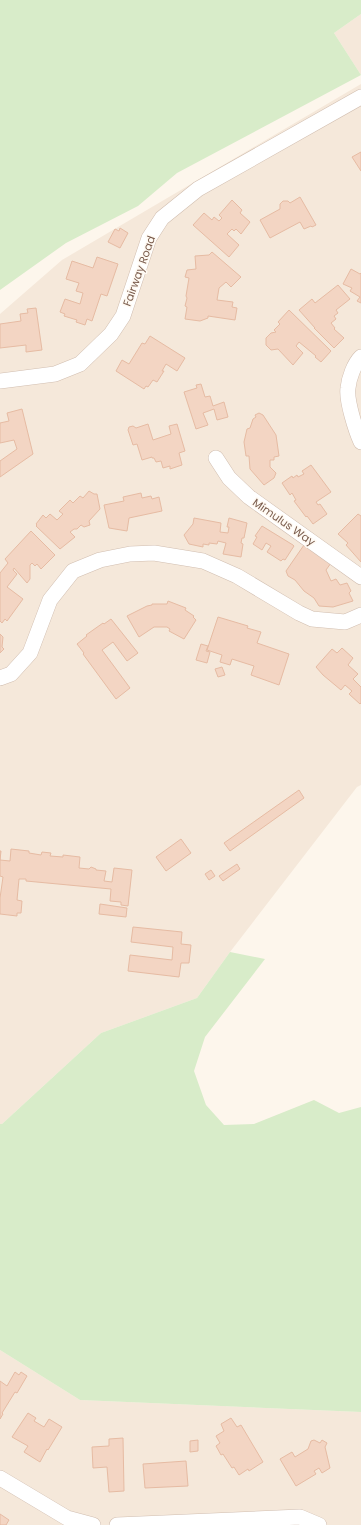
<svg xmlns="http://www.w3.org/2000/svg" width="361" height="1525" viewBox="0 0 361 1525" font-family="Poppins,sans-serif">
  <rect width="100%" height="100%" fill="#fdf6ec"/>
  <g fill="#f5e8da">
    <polygon points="361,14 361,75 334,33"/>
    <polygon points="361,84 361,785 357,787 230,952 197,998 101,1033 2,1124 0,1124 0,314 62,260"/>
    <polygon points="0,1350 80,1400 361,1412 361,1525 0,1525"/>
  </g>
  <g fill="#d8ecc9">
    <polygon points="0,0 361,0 361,14 334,33 361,75 177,173 138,206 66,243 0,290"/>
    <polygon points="230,952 265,959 205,1037 194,1071 206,1105 224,1125 254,1124 314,1100 339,1113 361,1107 361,1412 80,1400 0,1350 0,1124 2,1124 101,1033 197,998"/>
  </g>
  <g fill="#f3d5c3" stroke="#e6bba3">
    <polygon points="361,152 361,171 352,157"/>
    <polygon points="300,197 316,225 312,227 311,226 304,229 300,222 270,238 260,220 280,209 280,204 283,201 288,201 290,203"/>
    <polygon points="232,200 242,210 240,213 250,222 241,234 236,229 234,231 232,229 227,234 239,245 229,257 193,225 204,213 212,220 214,217 219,221 222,218 219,215"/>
    <polygon points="120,228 128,233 120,248 108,242 115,229 119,231"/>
    <polygon points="212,252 241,277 231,287 226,282 219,288 217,300 233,302 232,307 237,308 235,320 208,316 208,318 200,321 185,319 187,307 185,306 187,298 186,296 189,278 185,277 187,270 196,269 195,256 209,255"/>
    <polygon points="97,257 118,264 107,296 101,294 92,321 87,319 85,325 76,322 77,320 64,316 65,314 60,312 65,299 80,304 83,293 76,291 79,283 66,279 72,261 93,268"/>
    <polygon points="351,269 360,274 361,273 361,303 357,301 360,297 350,291 352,288 343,284"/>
    <polygon points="338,285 350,299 336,310 338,313 334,316 336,319 331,323 335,328 334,329 344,338 334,348 314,328 315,328 299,310 312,299 315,303"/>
    <polygon points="36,308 42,350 26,352 26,345 0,348 0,324 21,321 20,314 28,313 27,309"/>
    <polygon points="289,310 331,351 321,362 315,357 316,356 299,342 296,346 303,353 293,365 278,349 271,350 266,345 266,338 271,333 276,332 274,330 280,324 278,322"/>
    <polygon points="150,336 185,358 177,371 166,364 162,371 164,371 157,382 153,380 148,387 146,386 144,389 116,371 122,360 129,364 142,343 145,344"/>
    <polygon points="201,384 205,397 210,396 213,406 224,402 228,417 217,420 214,409 203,413 208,425 196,429 184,392 197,388 196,385"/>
    <polygon points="22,409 33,454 0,477 0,461 17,449 14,440 0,443 0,423 9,421 7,413"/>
    <polygon points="259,413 263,415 276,435 279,456 274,457 274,460 270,460 270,467 276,473 274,478 264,485 250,469 249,456 246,456 244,442 247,429 250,428 253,419 256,417 255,415"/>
    <polygon points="148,424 153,440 171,434 169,426 177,424 185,451 179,453 182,465 170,469 170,466 163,468 161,461 156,462 154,458 152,458 152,457 142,460 137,444 133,445 128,430 129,427 133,426 136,428"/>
    <polygon points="311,465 331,492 316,502 318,505 320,504 327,514 313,524 307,516 306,517 294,501 296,500 292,493 290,495 282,483 292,476 293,478 297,475 298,477 304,474 302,471"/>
    <polygon points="89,491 94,494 97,494 100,509 89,521 90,525 84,527 81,525 77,529 74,529 70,532 75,537 60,549 36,526 37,525 36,524 43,515 46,518 50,514 57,520 63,514 59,511 70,500 73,503 80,496 83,498"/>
    <polygon points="141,493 142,498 151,496 152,499 159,497 162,511 129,518 127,531 109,528 104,505 124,501 123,497"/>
    <polygon points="358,514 361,516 361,562 346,545 348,543 338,534"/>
    <polygon points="194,518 221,523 220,532 228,533 229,527 227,527 229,518 247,523 244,538 242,538 241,543 243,544 241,557 223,554 226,543 218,541 217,544 209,543 209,545 203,544 203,547 189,544 184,535 193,524"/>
    <polygon points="262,526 293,545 294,546 285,560 283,559 281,561 267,552 271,546 266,543 262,550 253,544 257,537 255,536"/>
    <polygon points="31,531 55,555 41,569 37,564 35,566 32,563 30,565 30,579 27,583 14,568 13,570 17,574 7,587 23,599 7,621 5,619 2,623 0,621 0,573 8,563 5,559"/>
    <polygon points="304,545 331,563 326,570 331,581 336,579 340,585 347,583 351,591 349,593 353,601 333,607 319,606 314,598 304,591 295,580 288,576 286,571"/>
    <polygon points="168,601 186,608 185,610 194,616 193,617 196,620 184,639 169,631 170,629 167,627 154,627 139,637 127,616 147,606 152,605 152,604 167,604"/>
    <polygon points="218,617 248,626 247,628 261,632 257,643 289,654 279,685 251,675 254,666 232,659 230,665 220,662 222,655 207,650"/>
    <polygon points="111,619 138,653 127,661 113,642 102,650 130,688 116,699 83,654 84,653 77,644 87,636 86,635 103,623 104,624"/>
    <polygon points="0,634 3,637 2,647 4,649 0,653"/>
    <polygon points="201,644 208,646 206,651 210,652 207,663 196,660"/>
    <polygon points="342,648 353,658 348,665 358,674 353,679 361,687 361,703 360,704 349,694 352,691 345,685 341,690 323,675 316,667 332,649 337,653"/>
    <polygon points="222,667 225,675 218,677 215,669"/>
    <polygon points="299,790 304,798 230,851 224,843"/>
    <polygon points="181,839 191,853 166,871 156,857"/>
    <polygon points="11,849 29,851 29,853 41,855 42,852 51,853 50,856 63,857 63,855 80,857 79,868 89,869 91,867 96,869 96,870 106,871 104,881 112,882 114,868 132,870 128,906 121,905 121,902 110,901 111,889 26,881 26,879 19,879 17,900 22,901 21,913 17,913 17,916 0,914 0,898 3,877 0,876 0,851 1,851 0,860 10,861"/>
    <polygon points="237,864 240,869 223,881 219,876"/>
    <polygon points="211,870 215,876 209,880 205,874"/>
    <polygon points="100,904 127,908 126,917 99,914"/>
    <polygon points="133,927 182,932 181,944 191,945 189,963 181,963 179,977 128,971 130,955 172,960 173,947 131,942"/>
    <polygon points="15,1372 19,1375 21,1372 27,1376 17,1393 15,1392 2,1413 3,1414 0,1419 0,1381 7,1386"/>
    <polygon points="28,1413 36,1418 34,1421 44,1427 49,1419 62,1427 48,1450 47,1449 40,1462 24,1452 28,1446 12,1437"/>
    <polygon points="231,1418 237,1427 241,1425 263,1462 249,1471 248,1469 239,1475 234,1467 232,1468 223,1454 221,1455 216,1446 220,1443 216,1436 224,1431 221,1424"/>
    <polygon points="123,1438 124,1491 109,1492 107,1467 93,1468 92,1447 109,1446 109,1439"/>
    <polygon points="198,1440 198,1451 190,1452 190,1441"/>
    <polygon points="314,1440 320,1443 322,1440 327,1443 325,1447 330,1468 322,1473 319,1468 314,1471 316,1474 296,1486 280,1459 292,1452 295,1457 308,1449 311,1441"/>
    <polygon points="186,1461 188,1486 145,1488 143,1464"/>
    <polygon points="0,1514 9,1520 6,1525 0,1525"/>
  </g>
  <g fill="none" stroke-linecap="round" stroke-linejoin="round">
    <defs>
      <g id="minor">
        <path d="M361 357C354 364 349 378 348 388 346 400 356 431 361 442"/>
        <polyline points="0,381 55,374 80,364 111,334 123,316 149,238 162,218 198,189 361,97"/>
        <polyline points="216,458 229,478 249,497 361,577"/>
        <polyline points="0,678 11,674 30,653 50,600 73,571 100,560 130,554 154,553 203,561 237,576 299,613 312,619 345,622 361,615"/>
        <polyline points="0,1478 67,1518 93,1525"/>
        <polyline points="117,1525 300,1517 319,1525"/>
      </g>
    </defs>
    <use href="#minor" stroke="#d1beb0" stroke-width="16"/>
    <use href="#minor" stroke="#fff" stroke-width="15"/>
  </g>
  <g text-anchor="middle" stroke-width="3" stroke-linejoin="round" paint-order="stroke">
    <g font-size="11" fill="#7a5c4d" stroke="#fffaf3">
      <text transform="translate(139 271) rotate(-70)" y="4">Fairway Road</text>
      <text transform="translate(284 522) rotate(35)" y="4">Mimulus Way</text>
    </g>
  </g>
</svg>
